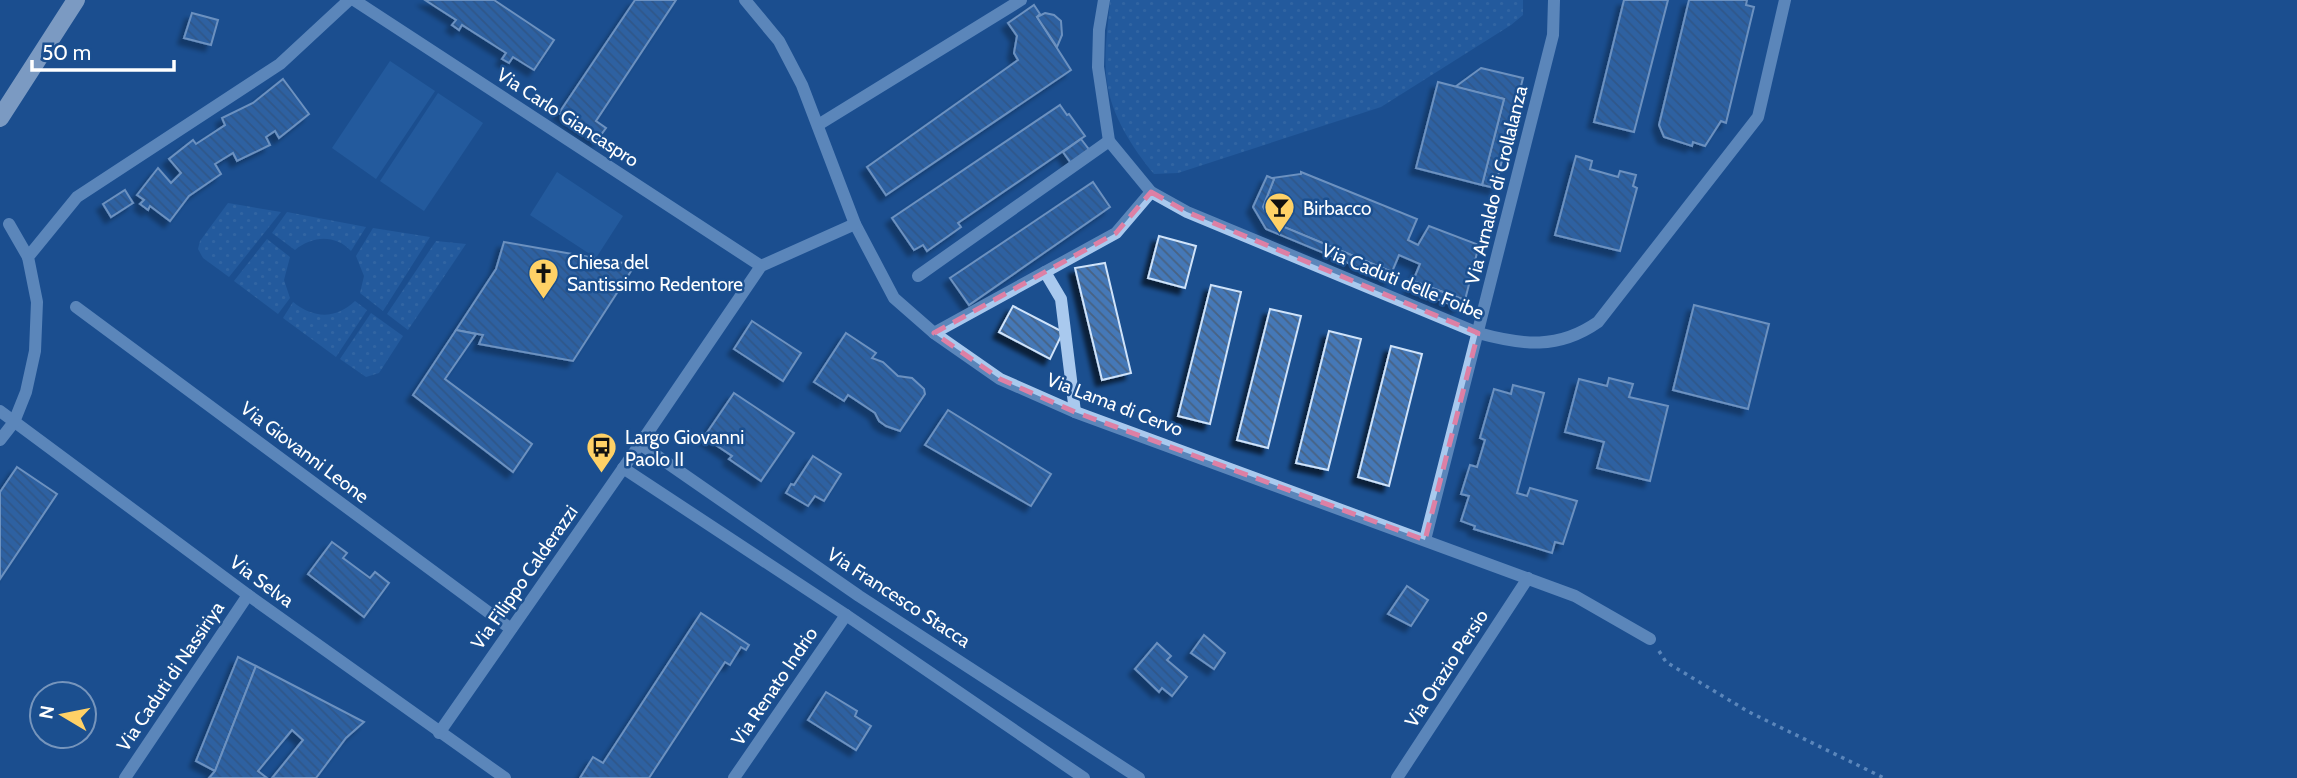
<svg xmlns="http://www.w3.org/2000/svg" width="2297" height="778" viewBox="0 0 2297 778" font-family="Cabin,sans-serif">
  <defs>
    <pattern id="green-dots" width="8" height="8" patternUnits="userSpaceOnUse" patternTransform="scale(1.75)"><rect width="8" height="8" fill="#2e69ad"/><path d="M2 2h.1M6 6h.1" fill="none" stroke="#4d80b9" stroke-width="1.8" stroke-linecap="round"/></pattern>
    <pattern id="building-back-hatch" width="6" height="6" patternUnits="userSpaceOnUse" patternTransform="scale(1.75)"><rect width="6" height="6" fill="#4478b7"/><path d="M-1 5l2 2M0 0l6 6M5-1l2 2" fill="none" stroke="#486282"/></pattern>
    <filter id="shadow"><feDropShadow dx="-6" dy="6" stdDeviation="2" flood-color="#0009"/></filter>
  </defs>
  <rect width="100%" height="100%" fill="#1b4f8f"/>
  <g fill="url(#green-dots)">
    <path d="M1110 0H1523V15L1511 25 1381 107 1178 173 1154 174C1133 149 1111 115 1107 82 1103 56 1108 27 1110 0Z"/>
    <polygon points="228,203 281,212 229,277 203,258 198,249 200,241"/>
    <path d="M287 212 366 227 351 251C335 234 312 236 295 250L272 233Z"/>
    <polygon points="373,228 430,237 383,311 360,293 364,276 356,256"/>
    <polygon points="267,239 290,257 284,280 290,298 278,314 234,281"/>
    <polygon points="436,241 466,244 408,330 387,314"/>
    <path d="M355 301 367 310 336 357 283 318 293 302C314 319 336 319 355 301Z"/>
    <polygon points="371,313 403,336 379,373 366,377 340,359"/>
  </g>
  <g fill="#2e69ad">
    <polygon points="390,61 435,91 376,179 332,148"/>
    <polygon points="438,93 483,123 424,211 380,181"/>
    <polygon points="557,172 623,216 596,258 530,215"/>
  </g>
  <g fill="url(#building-back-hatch)" stroke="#cfe3fa" stroke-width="2" filter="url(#shadow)">
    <polygon points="425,0 494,0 554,40 534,70 513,57 509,63 502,59 506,53 462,25 459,30 452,25 456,20"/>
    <polygon points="635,0 676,0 596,121 606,128 597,140 559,113"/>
    <polygon points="1624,0 1668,0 1634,132 1594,122"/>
    <polygon points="1689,0 1747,0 1746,5 1754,7 1726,123 1721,121 1705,146 1693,142 1692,146 1664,137 1659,125"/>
    <polygon points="1034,5 1040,14 1037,17 1071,70 886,195 867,167 1018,60 1014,53 1017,36 1008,23"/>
    <polygon points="192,13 218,20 211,45 184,38"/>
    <polygon points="1045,13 1054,15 1061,21 1062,35 1057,47 1037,17"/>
    <polygon points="1481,68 1523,78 1495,188 1482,185 1504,99 1455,87"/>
    <polygon points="283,79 309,114 279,138 275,131 266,137 270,145 237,161 233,153 215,164 221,174 189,196 170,221 150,206 148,210 140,204 144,200 137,195 158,168 171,183 181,173 169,159 193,140 196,144 225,125 222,118 253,103"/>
    <polygon points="1438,82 1504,99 1482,185 1416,168"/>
    <polygon points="1060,105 1067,115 1069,114 1085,136 958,223 961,227 927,251 923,245 914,250 892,218"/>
    <polygon points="1081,139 1091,152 1073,166 1063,152"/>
    <polygon points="1576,156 1592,161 1590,169 1618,177 1620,171 1636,175 1633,186 1637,188 1620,251 1555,235"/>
    <polygon points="1301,172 1417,219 1408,240 1418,245 1429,226 1479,245 1465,300 1413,281 1420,264 1399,255 1392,272 1272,222 1263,207 1274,179 1272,178 1301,174"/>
    <polygon points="1267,176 1274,179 1263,207 1272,222 1392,272 1389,280 1266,229 1253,207"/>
    <polygon points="1093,182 1110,207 969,305 950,278"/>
    <polygon points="125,190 133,203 111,217 103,204"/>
    <polygon points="1159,236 1196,246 1185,288 1148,278"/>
    <polygon points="504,242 635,265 573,361 479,344 483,335 456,330 496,269"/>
    <polygon points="1105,263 1131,373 1102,380 1075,268"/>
    <polygon points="1413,281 1465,300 1457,307 1410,288"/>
    <polygon points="1211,285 1241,292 1210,424 1178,416"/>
    <polygon points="1694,305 1769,324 1748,409 1673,390"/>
    <polygon points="1013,306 1063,332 1050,359 999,332"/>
    <polygon points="1270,309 1301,316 1268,448 1237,440"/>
    <polygon points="752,321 801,353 783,381 734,349"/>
    <polygon points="456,330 476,334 445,379 532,444 513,472 413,395"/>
    <polygon points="1329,331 1361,339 1328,470 1296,463"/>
    <polygon points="846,333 876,353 872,358 883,362 898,376 912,378 924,389 925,394 900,431 886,426 879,421 875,413 848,395 844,401 814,382"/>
    <polygon points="1391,346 1422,354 1389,486 1358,477"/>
    <polygon points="1609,378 1633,384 1629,397 1668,406 1650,481 1597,468 1604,442 1565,432 1579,379 1607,386"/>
    <polygon points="1513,385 1544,393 1517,493 1527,496 1530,488 1577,501 1563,544 1555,542 1552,553 1474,529 1475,526 1461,521 1469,496 1461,494 1470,465 1477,467 1485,440 1480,438 1494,389 1511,394"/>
    <polygon points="734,393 794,433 761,481 729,459 732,456 704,437"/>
    <polygon points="948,410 1051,474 1031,506 925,445"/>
    <polygon points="813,456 841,474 824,501 815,496 808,506 786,493 791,484 794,485"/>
    <polygon points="17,467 57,494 0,579 0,492"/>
    <polygon points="332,542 347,553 343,558 370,578 375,572 389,583 364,617 308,574"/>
    <polygon points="1407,586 1428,600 1411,626 1388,614"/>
    <polygon points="701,613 749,645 746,650 741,647 730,665 725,662 649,778 580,778 593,757 603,763"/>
    <polygon points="1204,635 1225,653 1214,669 1191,653"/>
    <polygon points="1157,643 1171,656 1167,660 1187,677 1172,696 1162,688 1159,692 1135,669"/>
    <polygon points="238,657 256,666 215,771 196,761"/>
    <polygon points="256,666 364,722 346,738 316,778 272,778 303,740 292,730 258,771 267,778 209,778 215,771"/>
    <polygon points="826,692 857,711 855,716 871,726 856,750 808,720"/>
  </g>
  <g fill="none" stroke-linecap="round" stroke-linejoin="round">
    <polyline stroke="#a9c9ee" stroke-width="3.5" stroke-dasharray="3.5 5" stroke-linecap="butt" points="1659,651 1666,662 1749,712 1884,778"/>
    <g stroke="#a9c9ee" stroke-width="12">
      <polyline points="354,0 761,266"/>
      <polyline points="745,0 779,41 802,85 855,224 894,298 934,333 1000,379 1075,412 1575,596 1650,639"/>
      <path d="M1104 0 1099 30 1098 67 1109 141 1151 192 1187 212 1478 333C1522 345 1558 350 1598 322L1758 117 1785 0"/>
      <polyline points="818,125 1021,0"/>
      <polyline points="9,224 28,257"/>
      <polyline points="1045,272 1061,299 1075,412"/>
      <polyline points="918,276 1109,141"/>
      <polyline points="76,307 511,629"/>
      <polyline points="934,333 1116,233 1151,192"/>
      <polyline points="0,411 248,595 505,778"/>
      <polyline points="0,440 14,422 26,392 35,351 37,302 28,257 77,197 280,64 349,0"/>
      <polyline points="640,444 859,596 1139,778"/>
      <polyline points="623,468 846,615 1084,778"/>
      <polyline points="1425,540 1553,35 1554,0"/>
      <polyline points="439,733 640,444 761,266 855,224"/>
      <polyline points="125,778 248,595"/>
      <polyline points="734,778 846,615"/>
      <polyline points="1397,778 1528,578"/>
    </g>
    <polyline stroke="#f0f6ff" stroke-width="18" points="0,118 76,0"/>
  </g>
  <path d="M0 0H2297V778H0ZM1151 192 1187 212 1478 333 1425 540 1075 412 1000 379 934 333 1116 233Z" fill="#1b4f8f" fill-opacity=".55" fill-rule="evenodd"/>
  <path fill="none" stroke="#dd80a5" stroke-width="5" stroke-dasharray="14 9" stroke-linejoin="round" d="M1151 192 1187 212 1478 333 1425 540 1075 412 1000 379 934 333 1116 233Z"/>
  <defs>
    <symbol id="bar-pin" viewBox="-11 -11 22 30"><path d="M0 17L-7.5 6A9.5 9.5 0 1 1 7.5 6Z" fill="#ffd166" stroke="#1b4f8f"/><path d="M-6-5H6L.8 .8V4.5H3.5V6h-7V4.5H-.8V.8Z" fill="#111"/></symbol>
    <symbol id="church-pin" viewBox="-11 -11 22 30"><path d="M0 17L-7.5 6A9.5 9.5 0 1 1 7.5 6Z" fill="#ffd166" stroke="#1b4f8f"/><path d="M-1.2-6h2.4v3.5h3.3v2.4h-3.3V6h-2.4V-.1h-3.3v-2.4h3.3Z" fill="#111"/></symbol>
    <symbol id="bus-pin" viewBox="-11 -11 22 30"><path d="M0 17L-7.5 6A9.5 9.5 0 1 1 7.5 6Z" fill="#ffd166" stroke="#1b4f8f"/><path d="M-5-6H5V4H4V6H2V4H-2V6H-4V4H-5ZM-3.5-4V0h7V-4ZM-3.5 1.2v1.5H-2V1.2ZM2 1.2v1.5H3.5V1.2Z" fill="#111"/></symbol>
  </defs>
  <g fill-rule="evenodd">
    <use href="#bar-pin" x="1262" y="190" width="35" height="47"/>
    <use href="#church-pin" x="526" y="256" width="35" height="47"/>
    <use href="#bus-pin" x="584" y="430" width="35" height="47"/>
  </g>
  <g text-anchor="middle" stroke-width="5" stroke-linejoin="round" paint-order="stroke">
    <g font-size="19" fill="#fff" stroke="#1b4f8f">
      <text transform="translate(568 117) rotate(33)" y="7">Via Carlo Giancaspro</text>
      <text transform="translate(1496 185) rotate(-76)" y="7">Via Arnaldo di Crollalanza</text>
      <text transform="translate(1403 281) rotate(22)" y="7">Via Caduti delle Foibe</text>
      <text transform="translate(1115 404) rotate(21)" y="7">Via Lama di Cervo</text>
      <text transform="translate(305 452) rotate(37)" y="7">Via Giovanni Leone</text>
      <text transform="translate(524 577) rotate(-55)" y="7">Via Filippo Calderazzi</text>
      <text transform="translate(262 581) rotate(36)" y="7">Via Selva</text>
      <text transform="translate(899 597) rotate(33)" y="7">Via Francesco Stacca</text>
      <text transform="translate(1446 668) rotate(-57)" y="7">Via Orazio Persio</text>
      <text transform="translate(170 676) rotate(-56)" y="7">Via Caduti di Nassiriya</text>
      <text transform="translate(774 686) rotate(-56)" y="7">Via Renato Indrio</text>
    </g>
    <g font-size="19" fill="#fff" stroke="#1b4f8f" text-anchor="start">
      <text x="1303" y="215">Birbacco</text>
      <text x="567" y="269">Chiesa del<tspan x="567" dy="22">Santissimo Redentore</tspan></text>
      <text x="625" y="444">Largo Giovanni<tspan x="625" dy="22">Paolo II</tspan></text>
    </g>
  </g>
  <g transform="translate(63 715) rotate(280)"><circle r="33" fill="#1b4f8f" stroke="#7695bc" stroke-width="2"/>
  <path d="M0-5L12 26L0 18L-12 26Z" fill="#ffd166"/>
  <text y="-10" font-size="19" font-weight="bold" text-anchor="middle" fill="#ffffff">N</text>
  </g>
  <path d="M32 60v10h142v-10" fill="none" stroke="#ffffff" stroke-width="3.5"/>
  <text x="42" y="60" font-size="21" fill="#ffffff" stroke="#1b4f8f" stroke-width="5" paint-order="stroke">50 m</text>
</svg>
